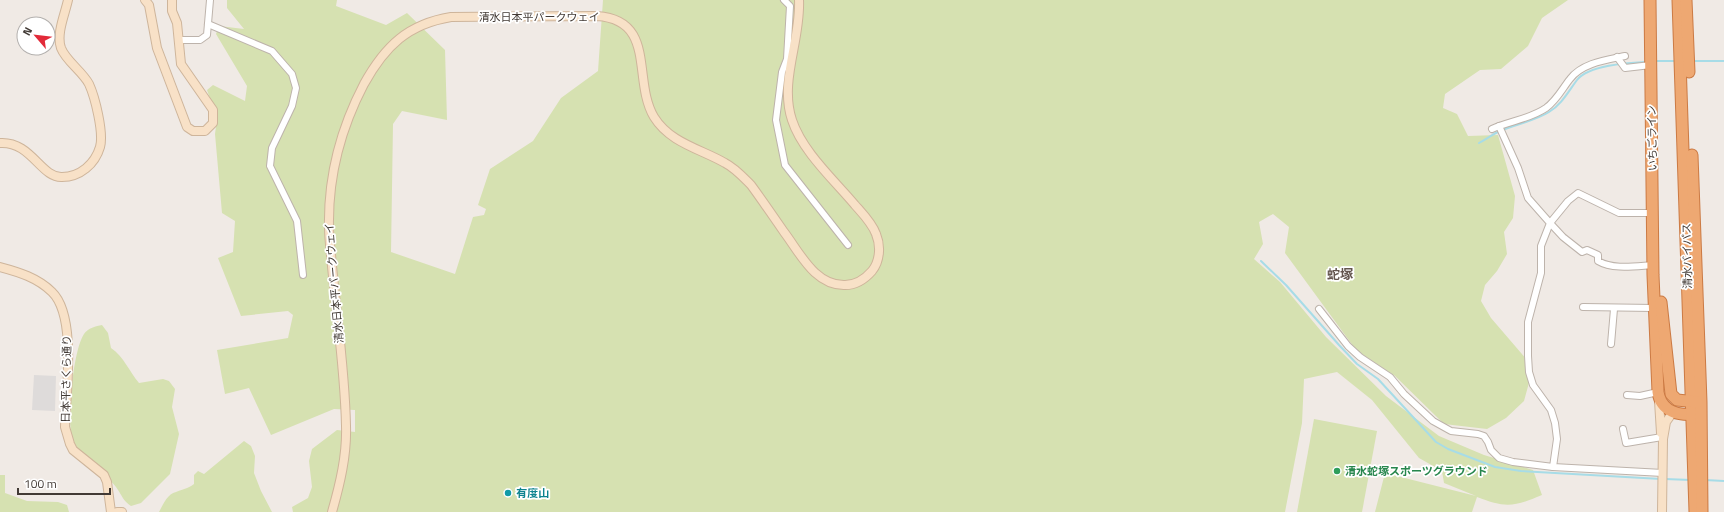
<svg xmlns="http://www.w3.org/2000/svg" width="1724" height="512" font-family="'Titillium Web','Noto Sans JP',sans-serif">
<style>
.green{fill:#d6e1b1}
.parking{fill:#dedbda}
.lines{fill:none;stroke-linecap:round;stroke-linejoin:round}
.stream{stroke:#a7dce7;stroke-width:2}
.street-casing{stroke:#bdb3ab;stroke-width:8}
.secondary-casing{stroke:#ceb59b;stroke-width:10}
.highway-casing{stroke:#cb7a44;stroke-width:13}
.street{stroke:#fff;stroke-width:6}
.secondary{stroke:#f8e1c7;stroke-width:8}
.highway{stroke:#eea872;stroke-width:11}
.leisure-dot{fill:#2e9e5b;stroke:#fff;stroke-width:1.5}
.culture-dot{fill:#0f9aa8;stroke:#fff;stroke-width:1.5}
.labels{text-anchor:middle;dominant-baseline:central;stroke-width:3.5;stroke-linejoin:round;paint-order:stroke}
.street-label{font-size:11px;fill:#423a35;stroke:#fff}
.leisure-label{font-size:11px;font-weight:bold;fill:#27864d;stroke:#fff;text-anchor:start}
.culture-label{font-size:11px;font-weight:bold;fill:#0d838f;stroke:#fff;text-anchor:start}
.quarter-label{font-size:13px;font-weight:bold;fill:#63554e;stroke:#fff}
</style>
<rect width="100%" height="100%" fill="#f0eae5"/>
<!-- green -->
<g class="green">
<path d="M227 0H337L336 6 386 25 407 13 445 50 447 120 402 111 393 124 391 252 455 274 473 217 484 215 486 209 478 205 490 169 533 141 561 98 598 71 603 0H1568L1542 18 1528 46 1501 69 1480 70 1445 94 1443 108 1457 114 1468 136 1498 135 1515 196 1513 218 1504 232 1507 254 1497 271 1485 285 1481 301 1491 318 1527 360 1530 379 1524 401 1506 418 1487 429 1444 424 1395 376 1356 350 1285 253 1289 227 1273 214 1259 222 1263 244 1254 259 1280 282 1326 337 1386 396 1439 436 1484 455 1533 470 1542 495C1514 507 1505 508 1477 497L1472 512H1375L1385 473 1476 496 1444 483 1442 471 1419 458 1372 400 1337 372 1304 379 1302 423 1285 512H293L292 507 308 498 312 487 309 461 312 449 337 430 355 432V410L334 409 271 435 249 388 225 394 217 350 288 338 293 315 288 311 241 316 218 258 233 252 235 221 222 213 215 134 217 119 207 90 213 85 245 101 247 86 216 34 219 26 244 29 227 8Z"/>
<path d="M102 325 108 333 111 348C124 357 129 371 139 383L163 379 169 381 175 389 172 407 179 434 170 474 141 503 131 506C123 501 122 495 116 487 104 471 80 459 73 440 66 423 73 350 84 334 88 328 96 326 102 325Z"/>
<path d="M1314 419 1377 431 1362 512H1297Z"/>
<path d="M244 441 251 446 255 456 254 473 261 491 272 512H159C163 505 167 494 176 492 183 489 187 489 194 484V475L198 471 204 474Z"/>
<path d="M0 475H5V493L27 501 58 502 67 505 69 512H0Z"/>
</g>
<!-- parking -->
<path class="parking" d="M34 375 56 376 55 411 32 410Z"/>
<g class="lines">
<!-- stream -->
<g class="stream">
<path d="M1655 61H1676"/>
<path d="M1693 61H1724"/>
<path d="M1479 143C1486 139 1492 135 1498 132 1515 124 1533 122 1549 112 1562 104 1568 92 1577 80 1589 65 1628 63 1646 62"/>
<path d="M1261 261 1286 285 1339 345 1357 364 1378 379 1436 442 1448 449 1495 467 1521 471 1661 479"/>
<path d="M1665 479 1691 480"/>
<path d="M1705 480 1724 481"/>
</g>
<!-- street casing -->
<g class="street-casing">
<g id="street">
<path d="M784 0 790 6 787 59 782 72 776 120 785 165 848 245"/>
<path d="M208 24 272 51 292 74 296 88 292 106 272 148 270 166 297 221 303 275"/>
<path d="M178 40H200L207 35 210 0"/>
<path d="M1617 57 1625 68 1651 65"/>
<path d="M1499 126 1518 168 1528 198 1550 223 1541 246V273L1528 322V356L1529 372 1533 385 1551 410 1555 423 1557 439 1553 467"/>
<path d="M1492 129C1510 121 1530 119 1546 108 1557 100 1562 89 1570 79 1582 63 1606 60 1625 56"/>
<path d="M1652 213H1619L1578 193 1568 201 1550 223 1563 237 1582 252 1587 250 1598 255V261C1613 270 1636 266 1654 265"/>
<path d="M1583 307 1654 308"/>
<path d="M1319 309 1348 346 1360 357 1390 377 1404 394 1433 421 1451 431 1478 434 1484 436 1488 442 1491 450 1499 458 1513 462 1553 467 1663 473"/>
<path d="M1611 344 1614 309"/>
<path d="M1627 395 1640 396 1658 392"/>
<path d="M1623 429 1626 443 1662 437"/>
</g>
</g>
<!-- secondary casing -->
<g class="secondary-casing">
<g id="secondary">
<path d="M145 0 149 5 157 48 187 127 193 131H205L213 123V110L181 64 177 23 172 11V0"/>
<path d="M0 143C31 141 41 178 62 177 80 177 95 164 100 147 104 133 95 97 89 84 82 71 66 61 61 48 56 34 65 14 68 0"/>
<path d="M0 267C19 272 38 278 52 292 77 316 66 393 65 427L70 444 73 450 104 475 107 482 111 512"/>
<path d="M1659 401 1661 433"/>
<path d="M117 512H122"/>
<path d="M332 512C340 484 347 455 346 426 345 372 337 319 332 266 331 253 329 239 329 227 328 177 341 128 364 84 385 46 408 24 451 17L597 16C657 20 632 80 654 117 670 143 701 149 725 163 735 168 743 177 751 185 762 200 773 216 784 232 800 253 815 286 845 285 856 285 865 279 872 271 880 261 881 246 876 234 872 223 863 214 855 205 834 180 802 151 792 120 779 81 801 40 799 0"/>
<path d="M1662 512 1663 439 1666 422 1673 412"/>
</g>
</g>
<!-- highway casing -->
<g class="highway-casing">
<g id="highway">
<path d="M1650 0 1653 275 1658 392C1661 412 1679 416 1697 414"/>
<path d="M1678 0 1695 512"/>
<path d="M1686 0 1689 72"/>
<path d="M1692 155 1701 402 1702 512"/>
<path d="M1661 302 1671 394 1677 400 1697 402"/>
</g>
</g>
<!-- street -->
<use href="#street" class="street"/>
<!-- secondary -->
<use href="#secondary" class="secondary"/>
<!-- highway -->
<use href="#highway" class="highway"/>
</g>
<!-- markers -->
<circle class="leisure-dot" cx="1337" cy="471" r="4"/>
<circle class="culture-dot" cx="508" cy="493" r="4"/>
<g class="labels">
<!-- street labels -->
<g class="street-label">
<text x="539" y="17">清水日本平パークウェイ</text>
<text transform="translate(1652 138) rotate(-91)">いちごライン</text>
<text transform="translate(1687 256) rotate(-91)">清水バイパス</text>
<text transform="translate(334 283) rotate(-95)">清水日本平パークウェイ</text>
<text transform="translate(66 379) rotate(-89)">日本平さくら通り</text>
</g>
<!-- leisure labels -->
<g class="leisure-label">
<text x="1345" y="471">清水蛇塚スポーツグラウンド</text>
</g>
<!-- culture labels -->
<g class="culture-label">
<text x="516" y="493">有度山</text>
</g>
<!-- quarter labels -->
<g class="quarter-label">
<text x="1340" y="274">蛇塚</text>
</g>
</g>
<!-- north arrow -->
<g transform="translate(36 36) rotate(298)"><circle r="19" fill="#ffffff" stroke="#b3b0ae"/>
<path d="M0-3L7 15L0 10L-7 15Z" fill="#e22a39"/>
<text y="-6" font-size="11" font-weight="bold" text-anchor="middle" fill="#423a35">N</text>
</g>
<!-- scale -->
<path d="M18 488v6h92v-6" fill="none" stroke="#423a35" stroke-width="2"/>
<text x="24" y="488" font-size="12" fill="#423a35" stroke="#ffffff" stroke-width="3" paint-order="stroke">100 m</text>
</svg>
